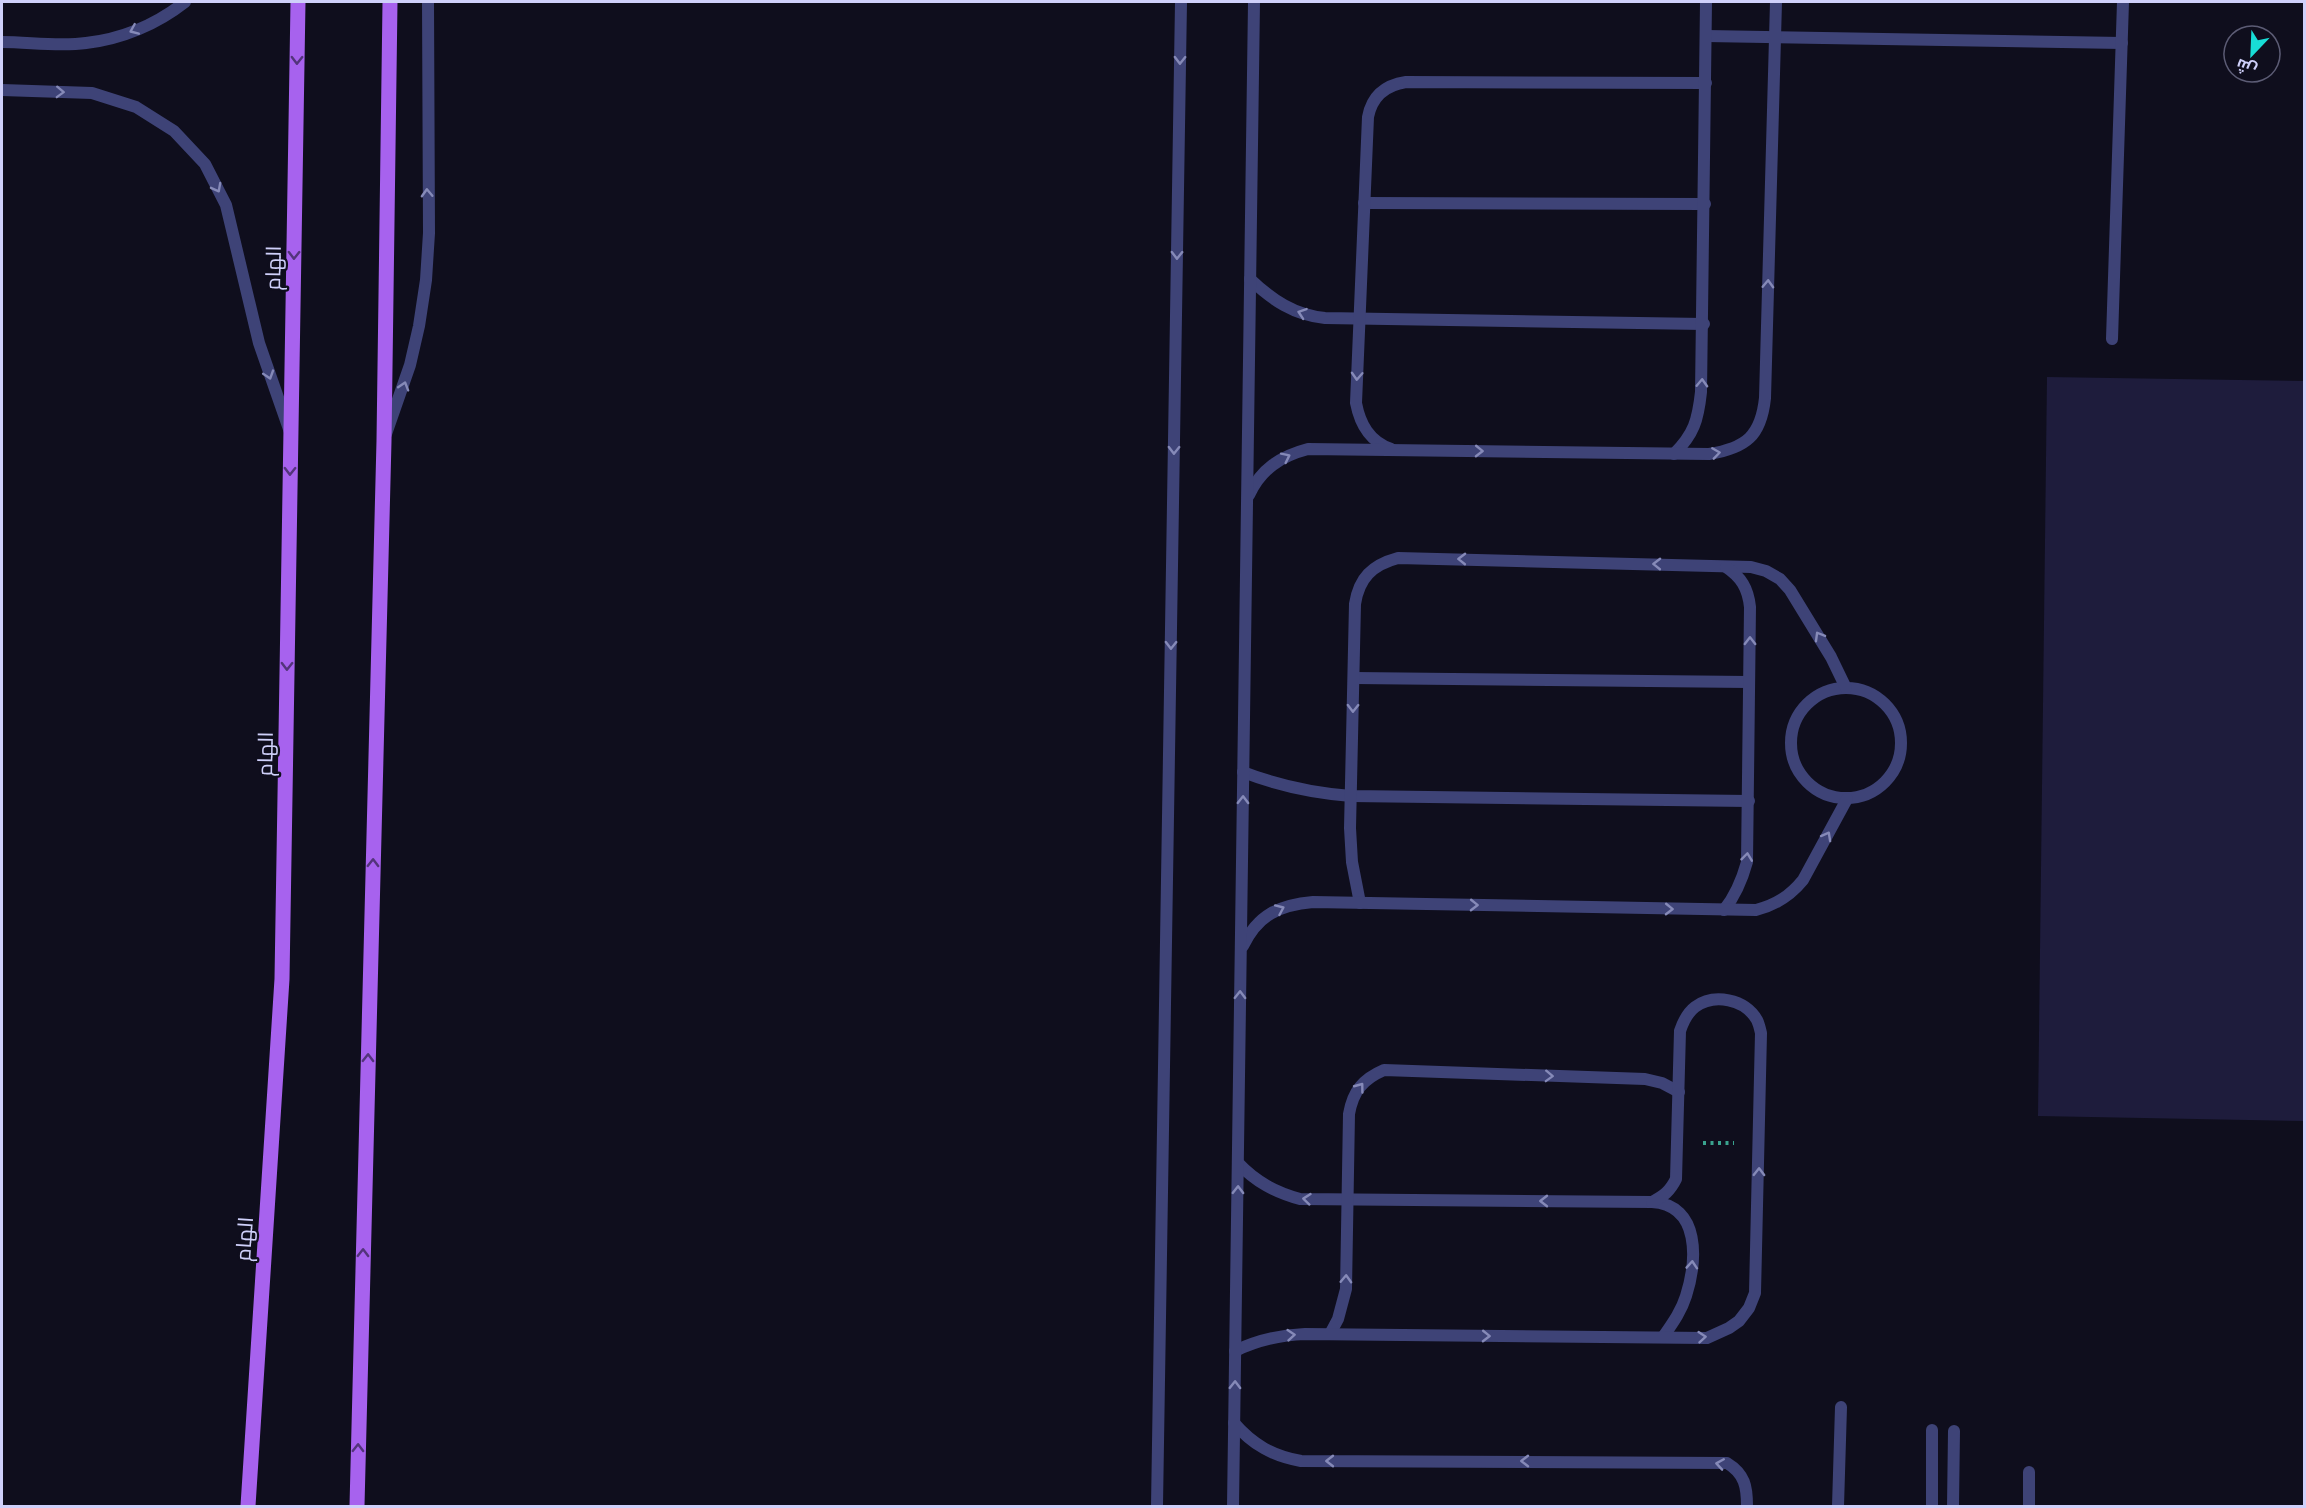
<svg xmlns="http://www.w3.org/2000/svg" width="2306" height="1508" font-family="Arial,Cairo,sans-serif">
<style>
.building{fill:#1e1c3c}
.lines{fill:none;stroke-linecap:round;stroke-linejoin:round}
.path{stroke:#3aa38f;stroke-width:4;stroke-dasharray:3 4.5;stroke-linecap:butt}
.service{stroke:#3e4377;stroke-width:12}
.minor{stroke:#3e4377;stroke-width:12}
.primary{stroke:#a762ee;stroke-width:15}
.oneway{stroke:#868ab8}
.oneway2{stroke:#53347b}
.labels{text-anchor:middle;dominant-baseline:central;stroke-width:4.5;stroke-linejoin:round;paint-order:stroke}
.street-label{font-size:21px;fill:#cfd0fa;stroke:#0f0e1d}
</style>
<rect width="100%" height="100%" fill="#0f0e1d"/>
<!-- building -->
<path class="building" d="M2047 377 2304 381V1121L2038 1116Z"/>
<g class="lines">
<!-- path -->
<path class="path" d="M1703 1143H1734"/>
<!-- service -->
<g class="service">
<path d="M1706 36 2122 43"/>
<path d="M1364 203 1705 204"/>
<path d="M1250 279C1272 300 1294 315 1325 318L1704 324"/>
<path d="M2112 339 2123 2"/>
<path d="M386 434 410 365 419 326 426 280 429 233 428 2"/>
<path d="M1391 449C1369 441 1360 424 1356 403L1368 117C1372 96 1386 85 1406 82L1706 83"/>
<path d="M1674 454C1694 434 1698 420 1701 392L1706 2"/>
<path d="M1249 495C1261 469 1281 456 1308 449L1709 454C1746 448 1761 436 1765 398L1776 2"/>
<path d="M1354 678 1749 682"/>
<circle cx="1846" cy="743" r="55"/>
<path d="M1243 772C1279 786 1313 793 1351 796L1749 801"/>
<path d="M1360 903 1352 862 1350 828 1355 604C1359 578 1372 565 1398 558L1751 567 1766 571 1780 579 1790 590 1831 657 1846 688"/>
<path d="M1724 910C1736 895 1742 880 1747 862L1750 607C1748 588 1741 577 1726 567"/>
<path d="M1243 946C1258 915 1279 905 1313 902L1756 910C1776 905 1790 896 1803 880L1847 799"/>
<path d="M1238 1163C1256 1182 1275 1192 1300 1199L1652 1202C1701 1205 1697 1261 1686 1296 1681 1312 1672 1324 1663 1337"/>
<path d="M1330 1334 1338 1319 1346 1289 1349 1114C1353 1091 1363 1079 1384 1070L1645 1079 1662 1083 1679 1092"/>
<path d="M1235 1351C1258 1340 1279 1335 1305 1334L1707 1338 1729 1328 1739 1321 1749 1308 1755 1293 1761 1033C1760 1029 1759 1024 1757 1020 1745 999 1714 993 1695 1007 1687 1013 1683 1022 1680 1031L1676 1179C1670 1191 1664 1196 1652 1202"/>
<path d="M1234 1423C1253 1445 1273 1456 1301 1461L1727 1463C1745 1474 1747 1487 1747 1506"/>
<path d="M1157 1506 1181 2"/>
<path d="M1233 1506 1254 2"/>
<path d="M1838 1506 1841 1407"/>
<path d="M1932 1506V1430"/>
<path d="M1953 1506 1954 1431"/>
<path d="M2029 1506V1472"/>
</g>
<!-- minor -->
<g class="minor">
<path d="M2 42C29 42 59 47 86 43 122 39 157 24 185 2"/>
<path d="M2 90 92 93 136 107 174 131 205 164 226 205 259 343 290 432"/>
</g>
<!-- primary -->
<g class="primary">
<path d="M248 1506 282 979 298 2"/>
<path d="M357 1506 384 441 390 2"/>
</g>
</g>
<!-- one-way arrows -->
<defs><path id="oneway-chevron" d="M-2-3.5L2.5 0L-2 3.5" fill="none" stroke-width="1.6" stroke-linecap="round" stroke-linejoin="round" transform="scale(1.5)"/></defs>
<g class="oneway">
<use href="#oneway-chevron" transform="translate(134 30) rotate(157)"/>
<use href="#oneway-chevron" transform="translate(1180 60) rotate(91)"/>
<use href="#oneway-chevron" transform="translate(60 92) rotate(2)"/>
<use href="#oneway-chevron" transform="translate(217 188) rotate(62)"/>
<use href="#oneway-chevron" transform="translate(427 193) rotate(-92)"/>
<use href="#oneway-chevron" transform="translate(1177 255) rotate(91)"/>
<use href="#oneway-chevron" transform="translate(1768 284) rotate(-88)"/>
<use href="#oneway-chevron" transform="translate(1302 313) rotate(-161)"/>
<use href="#oneway-chevron" transform="translate(269 375) rotate(72)"/>
<use href="#oneway-chevron" transform="translate(1357 376) rotate(93)"/>
<use href="#oneway-chevron" transform="translate(1702 383) rotate(-88)"/>
<use href="#oneway-chevron" transform="translate(404 386) rotate(-73)"/>
<use href="#oneway-chevron" transform="translate(1174 450) rotate(91)"/>
<use href="#oneway-chevron" transform="translate(1479 451) rotate(1)"/>
<use href="#oneway-chevron" transform="translate(1716 453) rotate(-8)"/>
<use href="#oneway-chevron" transform="translate(1286 457) rotate(-26)"/>
<use href="#oneway-chevron" transform="translate(1462 559) rotate(-179)"/>
<use href="#oneway-chevron" transform="translate(1657 564) rotate(-179)"/>
<use href="#oneway-chevron" transform="translate(1819 636) rotate(-120)"/>
<use href="#oneway-chevron" transform="translate(1750 641) rotate(-90)"/>
<use href="#oneway-chevron" transform="translate(1171 645) rotate(91)"/>
<use href="#oneway-chevron" transform="translate(1353 708) rotate(91)"/>
<use href="#oneway-chevron" transform="translate(1243 800) rotate(-89)"/>
<use href="#oneway-chevron" transform="translate(1827 836) rotate(-61)"/>
<use href="#oneway-chevron" transform="translate(1747 857) rotate(-83)"/>
<use href="#oneway-chevron" transform="translate(1474 905) rotate(1)"/>
<use href="#oneway-chevron" transform="translate(1280 909) rotate(-24)"/>
<use href="#oneway-chevron" transform="translate(1669 909) rotate(1)"/>
<use href="#oneway-chevron" transform="translate(1240 995) rotate(-89)"/>
<use href="#oneway-chevron" transform="translate(1549 1076) rotate(2)"/>
<use href="#oneway-chevron" transform="translate(1360 1087) rotate(-53)"/>
<use href="#oneway-chevron" transform="translate(1759 1172) rotate(-89)"/>
<use href="#oneway-chevron" transform="translate(1238 1190) rotate(-89)"/>
<use href="#oneway-chevron" transform="translate(1307 1199) rotate(-174)"/>
<use href="#oneway-chevron" transform="translate(1544 1201) rotate(-180)"/>
<use href="#oneway-chevron" transform="translate(1692 1265) rotate(-86)"/>
<use href="#oneway-chevron" transform="translate(1346 1279) rotate(-88)"/>
<use href="#oneway-chevron" transform="translate(1291 1335) rotate(-5)"/>
<use href="#oneway-chevron" transform="translate(1486 1336) rotate(1)"/>
<use href="#oneway-chevron" transform="translate(1702 1337) rotate(-5)"/>
<use href="#oneway-chevron" transform="translate(1235 1385) rotate(-89)"/>
<use href="#oneway-chevron" transform="translate(1330 1461) rotate(-180)"/>
<use href="#oneway-chevron" transform="translate(1525 1461) rotate(-180)"/>
<use href="#oneway-chevron" transform="translate(1720 1464) rotate(-171)"/>
</g>
<g class="oneway2">
<use href="#oneway-chevron" transform="translate(297 60) rotate(91)"/>
<use href="#oneway-chevron" transform="translate(294 255) rotate(91)"/>
<use href="#oneway-chevron" transform="translate(290 471) rotate(91)"/>
<use href="#oneway-chevron" transform="translate(287 666) rotate(91)"/>
<use href="#oneway-chevron" transform="translate(373 863) rotate(-89)"/>
<use href="#oneway-chevron" transform="translate(368 1058) rotate(-89)"/>
<use href="#oneway-chevron" transform="translate(363 1253) rotate(-89)"/>
<use href="#oneway-chevron" transform="translate(358 1448) rotate(-89)"/>
</g>
<g class="labels">
<!-- street labels -->
<g class="street-label">
<text transform="translate(273 268) rotate(-89)">الهام</text>
<text transform="translate(265 754) rotate(-89)">الهام</text>
<text transform="translate(244 1239) rotate(-86)">الهام</text>
</g>
</g>
<!-- border -->
<rect width="2306" height="1508" fill="none" stroke="#cfd0fa" stroke-width="6"/>
<!-- north arrow -->
<g transform="translate(2252 54) rotate(203)"><circle r="28" fill="#0f0e1d" stroke="#5c5c75" stroke-width="1.5"/>
<path d="M0-4.5L10 22L0 15L-10 22Z" fill="#18ddd6"/>
<text y="-9" font-size="16" font-weight="bold" text-anchor="middle" fill="#cfd0fa">ش</text>
</g>
</svg>
